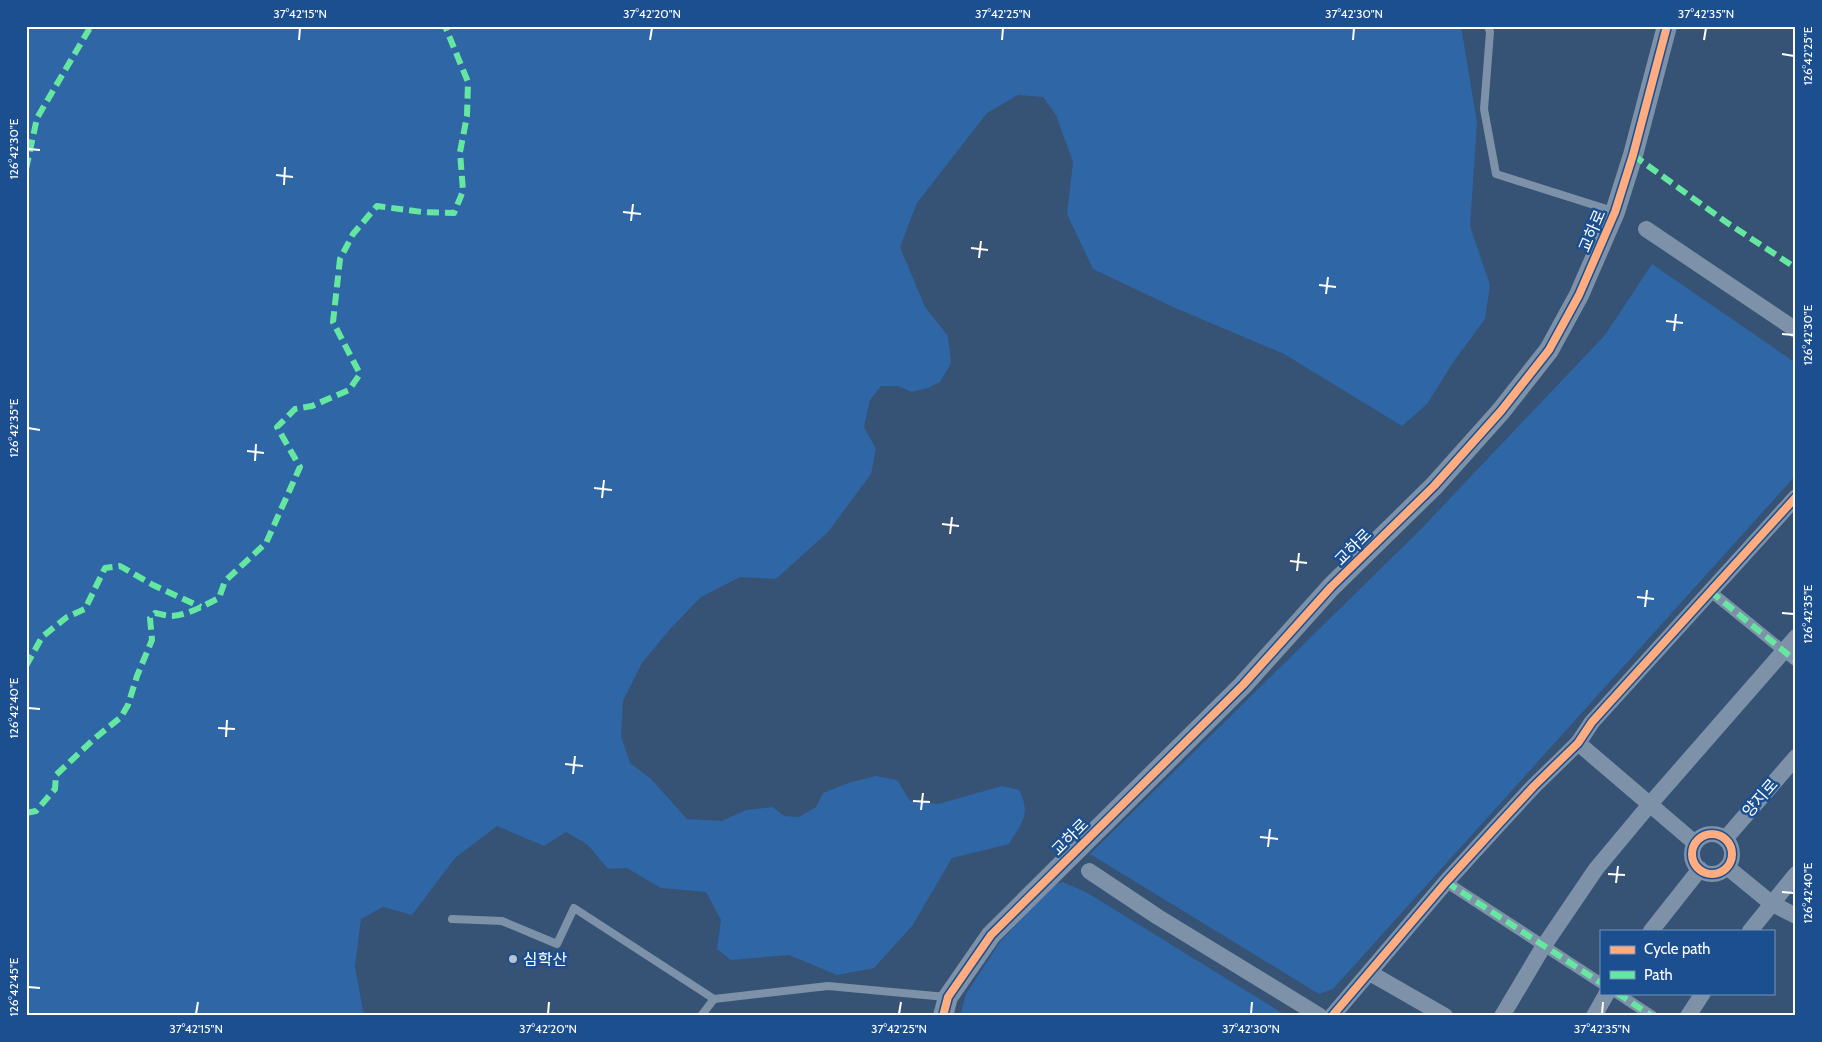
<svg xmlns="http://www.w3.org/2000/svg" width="1822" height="1042" font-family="Cabin,'Noto Sans KR',sans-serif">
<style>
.green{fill:#2f66a5}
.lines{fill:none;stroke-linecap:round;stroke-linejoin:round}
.service{stroke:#7d92a8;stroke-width:8}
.pedestrian{stroke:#7d92a8;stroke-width:11}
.minor{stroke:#7d92a8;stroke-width:16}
.tertiary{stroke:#7d92a8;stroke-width:20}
.quiet{stroke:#66e7a1;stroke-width:6;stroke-dasharray:12 6;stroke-linecap:butt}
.cycleway-casing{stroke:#1b4f8f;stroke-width:11}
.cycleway{stroke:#ffac80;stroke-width:8}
.ticks{fill:none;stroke:#fff;stroke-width:2}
.poi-dot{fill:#b9c2ce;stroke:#1b4f8f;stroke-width:2}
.labels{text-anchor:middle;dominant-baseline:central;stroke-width:5;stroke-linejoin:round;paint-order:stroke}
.street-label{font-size:16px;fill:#fff;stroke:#1b4f8f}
.poi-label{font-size:16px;fill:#fff;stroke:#1b4f8f;text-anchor:start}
.neatline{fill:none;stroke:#fff;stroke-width:2}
.ticks-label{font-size:12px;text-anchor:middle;fill:#fff}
</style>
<rect width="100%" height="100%" fill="#365274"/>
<!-- green -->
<g class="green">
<path d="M26 26H1461L1477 123 1470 226 1490 285 1485 319 1454 361 1427 404 1402 426 1284 354 1173 307 1093 269 1067 214 1073 162 1056 115 1043 97 1018 95 987 113 917 203 900 247 925 307 948 336 951 363 940 382 928 388 912 392 898 386H881L870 400 864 427 876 449 871 474 828 532 776 579 740 577 701 597 671 628 642 663 623 701 621 736 630 763 651 779 687 819 722 821 746 810 773 807 784 816 799 817 816 807 823 793 851 782 876 776 897 780 910 801 938 804 1002 786 1019 790C1032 815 1021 823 1009 844L952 858 912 926 874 968 837 975 789 955 731 960 717 949 721 920 706 892 661 888 627 868 608 869 588 845 566 832 544 846 497 826 455 858 412 915 383 907 361 919 355 967 363 1011 366 1016H26Z"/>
<path d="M1652 264 1796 363V475L1333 989 1319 994 1090 854 1421 529 1605 335Z"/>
<path d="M1062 882 1086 892 1287 1016H960L966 994 1000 942 1051 887Z"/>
</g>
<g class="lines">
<!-- service -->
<g class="service">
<path d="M1488 26 1490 32 1484 109 1496 174 1613 211"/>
<path d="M452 919 502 921 557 944 574 908 714 999 828 986 946 997"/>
<path d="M701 1016 714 999"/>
</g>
<!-- pedestrian -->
<g class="pedestrian">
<path d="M1710 591 1796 661"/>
<path d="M1446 882 1601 983"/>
<path d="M1617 993 1652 1016"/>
</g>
<!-- minor -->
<g class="minor">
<path d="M1646 229 1796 330"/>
<path d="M1578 743 1695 843"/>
<circle cx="1712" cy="854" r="20"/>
<path d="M1725 839 1796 757"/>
<path d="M1727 867 1771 903 1796 916"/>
<path d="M1089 871 1158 917 1320 1016"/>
<path d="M1651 931 1700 869"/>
<path d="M1750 931 1796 874"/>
<path d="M1370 973 1445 1016"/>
<path d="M1332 1016 1446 882 1497 826 1534 786 1578 743 1592 722 1796 497"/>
<path d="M1502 1016 1543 947 1596 869 1651 803 1796 637"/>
<path d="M1594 1016 1607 993"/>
<path d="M1688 1016 1703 993"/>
</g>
<!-- tertiary -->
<path class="tertiary" d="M943 1016 948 997 991 935 1243 685 1331 587 1434 486 1501 411 1549 350 1579 295 1615 212 1633 155 1667 26"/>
<!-- quiet -->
<g class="quiet">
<path d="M1633 155 1726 222 1796 268"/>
<path d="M26 169 37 118 91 26"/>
<path d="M1710 591 1796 661"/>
<path d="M26 666 42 637 67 617 85 609 105 568 120 566 153 585 201 607"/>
<path d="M26 813 36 811 55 789 56 775 94 739 121 717 128 705 137 676 152 640 150 618 155 613C160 614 167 616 172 616 188 615 205 605 219 598L225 581 266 543 300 467 277 427 295 409 312 406 349 390 360 374 333 322 340 259 353 234 377 206 422 212 454 213 463 191 460 152 467 116 468 82 445 26"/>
<path d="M1446 882 1601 983"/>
<path d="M1617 993 1652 1016"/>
</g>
<!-- cycleway casing -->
<g class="cycleway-casing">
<g id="cycleway">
<circle cx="1712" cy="854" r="20"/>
<path d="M943 1016 948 997 991 935 1243 685 1331 587 1434 486 1501 411 1549 350 1579 295 1615 212 1633 155 1667 26"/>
<path d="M1332 1016 1446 882 1497 826 1534 786 1578 743 1592 722 1796 497"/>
</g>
</g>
<!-- cycleway -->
<use href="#cycleway" class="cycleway"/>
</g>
<!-- ticks -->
<path class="ticks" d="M299 40 300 28M650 40 652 28M1002 40 1003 28M1353 40 1354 28M1704 40 1706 28M1782 54 1794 56M28 149 40 150M276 175 293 177M284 185 285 167M623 212 641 214M631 221 633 204M971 248 988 250M979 258 981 241M1319 285 1336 287M1326 294 1328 277M1666 321 1683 323M1674 331 1676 314M1782 334 1794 335M28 428 40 430M247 451 264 453M255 461 256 444M594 488 612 490M602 498 604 480M942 524 959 526M950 534 952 517M1290 561 1307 563M1297 571 1299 553M1637 597 1654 599M1645 607 1647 590M1782 613 1794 614M28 708 40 709M218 728 235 729M226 737 227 720M565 764 583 766M573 774 575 756M913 801 930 802M921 810 923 793M1260 837 1278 839M1268 847 1270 829M1608 874 1625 875M1616 883 1618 866M1782 892 1794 893M28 987 40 988M196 1014 198 1002M548 1014 549 1002M899 1014 901 1002M1251 1014 1252 1002M1602 1014 1603 1002"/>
<!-- markers -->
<circle class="poi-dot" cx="513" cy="959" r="5"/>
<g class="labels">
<!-- street labels -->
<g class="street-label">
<text transform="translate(1592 231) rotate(-67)">교하로</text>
<text transform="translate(1353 547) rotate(-45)">교하로</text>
<text transform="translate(1760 798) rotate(-49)">양지로</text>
<text transform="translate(1070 837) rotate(-45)">교하로</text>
</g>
<!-- poi labels -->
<g class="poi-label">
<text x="523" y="959">심학산</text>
</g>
</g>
<!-- border -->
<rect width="1822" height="1042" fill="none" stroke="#1b4f8f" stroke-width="55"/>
<!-- legend -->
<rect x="1600" y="930" width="175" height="65" fill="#1b4f8f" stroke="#7695bc"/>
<rect x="1610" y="946" width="25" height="8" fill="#ffac80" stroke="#7695bc"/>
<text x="1644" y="954" font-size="15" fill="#ffffff">Cycle path</text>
<rect x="1610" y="971" width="25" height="8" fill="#66e7a1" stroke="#7695bc"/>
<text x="1644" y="980" font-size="15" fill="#ffffff">Path</text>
<rect x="28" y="28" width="1766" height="986" class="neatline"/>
<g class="ticks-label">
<text x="300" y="18">37°42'15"N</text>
<text x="652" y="18">37°42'20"N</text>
<text x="1003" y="18">37°42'25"N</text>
<text x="1354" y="18">37°42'30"N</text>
<text x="1706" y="18">37°42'35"N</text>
<text transform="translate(1808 56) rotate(-90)" y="4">126°42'25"E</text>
<text transform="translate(14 149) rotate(-90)" y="4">126°42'30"E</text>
<text transform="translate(1808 335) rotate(-90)" y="4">126°42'30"E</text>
<text transform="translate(14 428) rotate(-90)" y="4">126°42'35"E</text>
<text transform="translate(1808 614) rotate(-90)" y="4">126°42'35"E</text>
<text transform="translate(14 708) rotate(-90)" y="4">126°42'40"E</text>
<text transform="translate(1808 893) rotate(-90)" y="4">126°42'40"E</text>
<text transform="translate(14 987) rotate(-90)" y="4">126°42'45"E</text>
<text x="196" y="1033">37°42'15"N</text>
<text x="548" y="1033">37°42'20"N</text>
<text x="899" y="1033">37°42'25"N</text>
<text x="1251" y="1033">37°42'30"N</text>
<text x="1602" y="1033">37°42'35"N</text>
</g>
</svg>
